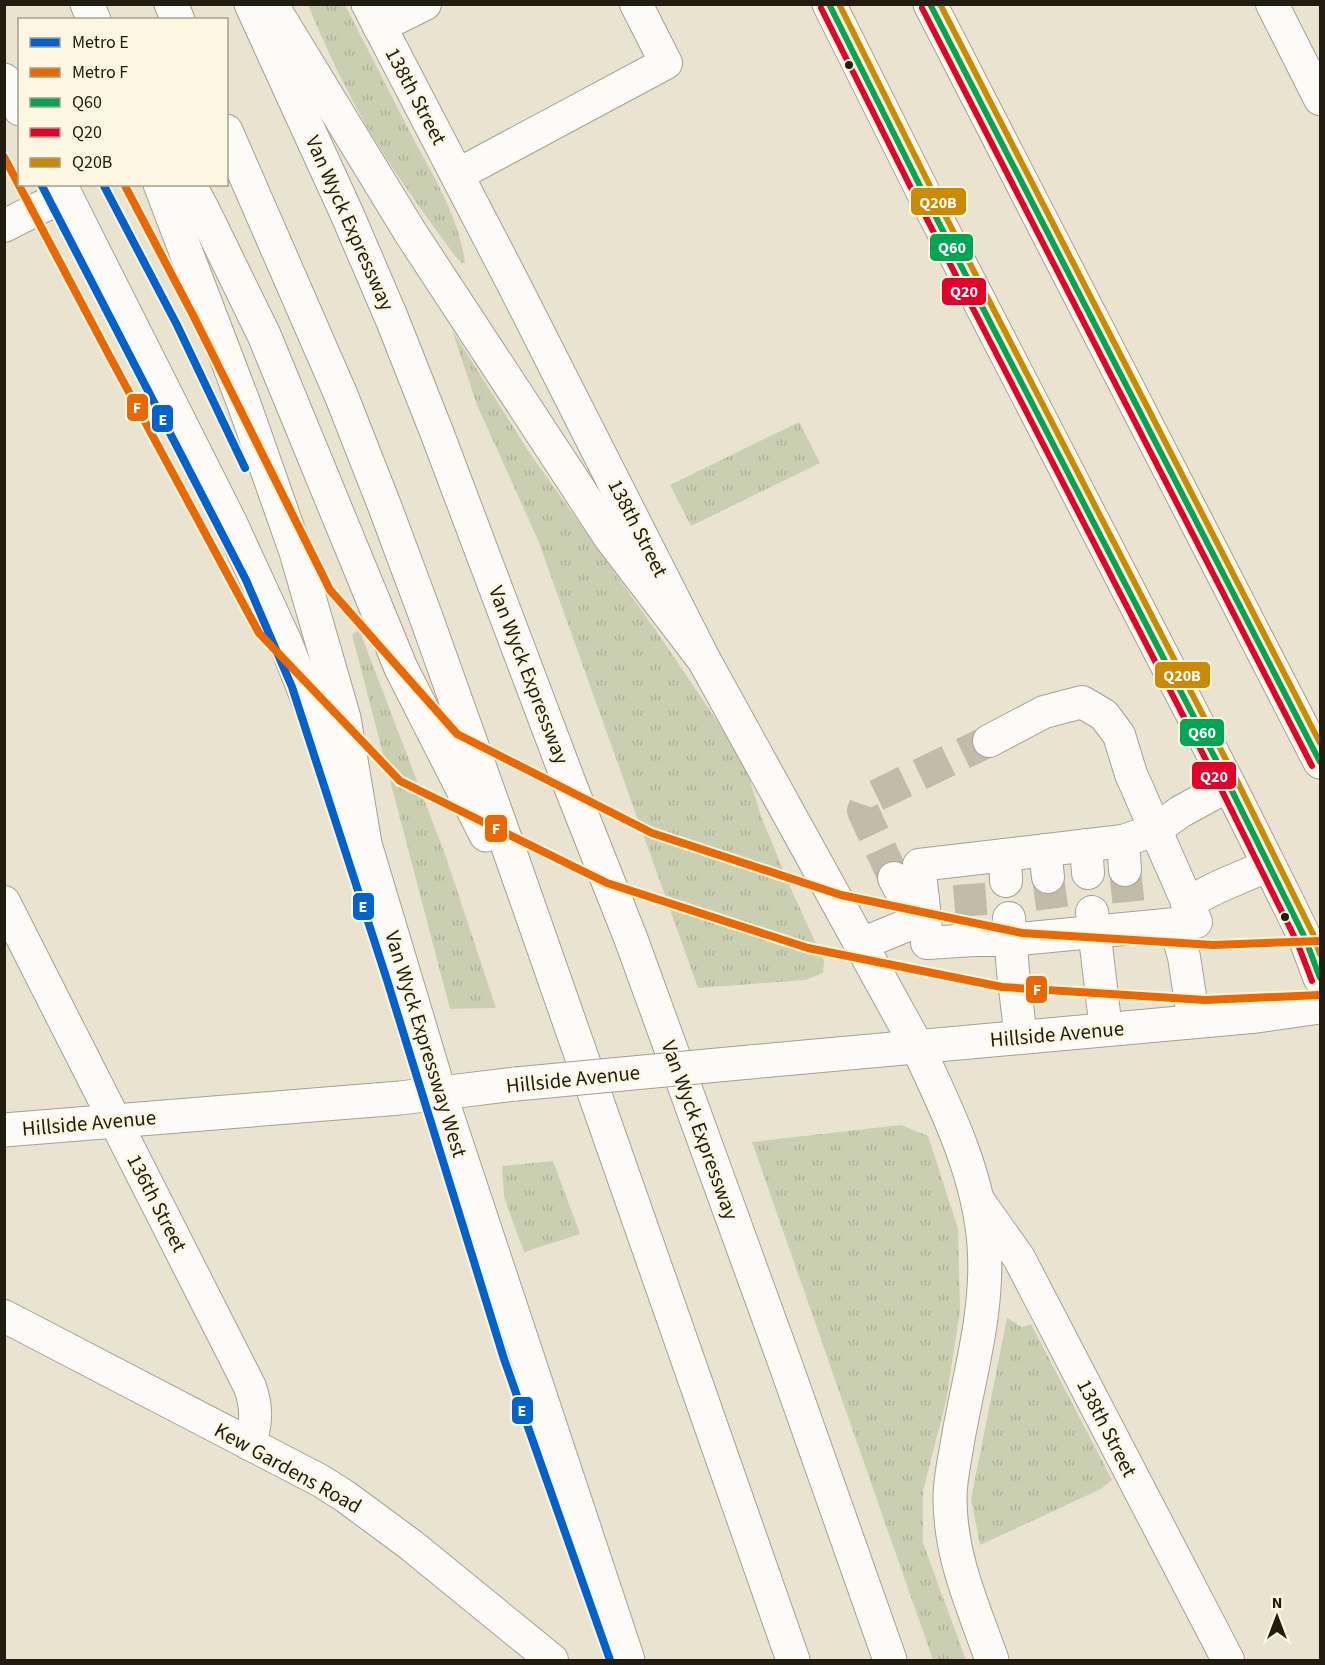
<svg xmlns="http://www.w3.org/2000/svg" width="1325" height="1665" font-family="'Source Sans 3',sans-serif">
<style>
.grass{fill:url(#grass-tufts)}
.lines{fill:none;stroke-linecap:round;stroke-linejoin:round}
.minor-tunnel{stroke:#c2bba9;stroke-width:32;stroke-dasharray:32 16;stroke-linecap:butt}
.minor-casing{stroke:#a6a092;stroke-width:34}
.major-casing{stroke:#a6a092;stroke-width:35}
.highway-casing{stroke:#a6a092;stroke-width:35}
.minor{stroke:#fcfbf8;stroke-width:32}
.major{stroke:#fcfbf8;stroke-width:33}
.highway{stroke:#fcfbf8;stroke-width:33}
.major-bridge-casing{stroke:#a6a092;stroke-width:35;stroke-linecap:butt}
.major-bridge{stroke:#fcfbf8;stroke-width:33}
.bus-1-casing{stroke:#fdf6e1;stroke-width:10}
.bus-2-casing{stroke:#fdf6e1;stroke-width:10}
.bus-3-casing{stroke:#fdf6e1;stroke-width:10}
.bus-1{stroke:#00a651;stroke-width:6}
.bus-2{stroke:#e4002b;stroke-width:6}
.bus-3{stroke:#cc8a03;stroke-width:6}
.metro-1-casing{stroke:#fdf6e1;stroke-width:12}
.metro-2-casing{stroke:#fdf6e1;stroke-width:12}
.metro-1{stroke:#0062cf;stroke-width:8}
.metro-2{stroke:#eb6800;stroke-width:8}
.bus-dot{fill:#211c0f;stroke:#fdf6e1;stroke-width:2}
.labels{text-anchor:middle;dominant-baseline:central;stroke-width:4.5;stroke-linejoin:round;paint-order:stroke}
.street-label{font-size:21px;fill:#211c0f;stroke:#fdf6e1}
.line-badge{stroke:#fdf6e1;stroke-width:2}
.badge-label{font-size:16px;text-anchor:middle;font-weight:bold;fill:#fff}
</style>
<defs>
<pattern id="grass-tufts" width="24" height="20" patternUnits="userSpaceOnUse" patternTransform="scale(1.5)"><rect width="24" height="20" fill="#cbcfb2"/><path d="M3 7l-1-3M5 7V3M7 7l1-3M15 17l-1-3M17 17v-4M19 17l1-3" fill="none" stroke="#aeb198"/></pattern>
</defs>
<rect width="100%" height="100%" fill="#eae3d0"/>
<!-- grass -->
<g class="grass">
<path d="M308 5H345C367 47 388 90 410 132 431 172 460 218 465 263H462L455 256C428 219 400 181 376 142 350 99 327 51 308 5Z"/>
<path d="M452 330 529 452 659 635 744 761 761 816 791 889 824 961 823 973 805 980 698 988 538 540 477 405Z"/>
<path d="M799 422 820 463 691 526 670 485Z"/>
<path d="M359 629 446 857 496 1008 450 1009 352 635Z"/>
<path d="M901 1125 928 1136 958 1228 960 1311 946 1401 923 1491V1543L966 1660H933L752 1142Z"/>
<path d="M553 1161 580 1234 524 1252 504 1197 502 1166Z"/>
<path d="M1007 1318 1022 1327 1031 1324 1112 1480 1101 1489 980 1545 971 1499Z"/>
</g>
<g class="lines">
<!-- minor-tunnel -->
<g class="minor-tunnel">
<path d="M1125 870 1129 908"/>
<path d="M1048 877 1053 914"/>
<path d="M894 878 863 811 867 800 989 741"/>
<path d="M969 884 972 923"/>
</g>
<!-- minor casing -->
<g class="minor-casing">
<g id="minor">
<path d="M1272 4 1320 99"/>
<path d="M379 27 425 4"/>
<path d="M457 175 666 63 636 4"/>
<path d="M4 226 65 195"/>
<path d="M1123 841 1125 870"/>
<path d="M1086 845 1088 873"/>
<path d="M1045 850 1048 877"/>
<path d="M894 878 904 897 923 899"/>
<path d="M1006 881 1005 855 1123 841 1155 830 1180 812 1229 785"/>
<path d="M4 902 250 1387C257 1407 257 1424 249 1444"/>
<path d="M1187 903 1218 887 1269 865"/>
<path d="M1092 912 1106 1030"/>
<path d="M925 918 927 943 974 940H1010L1196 922 1131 774 1119 735 1104 715 1082 702 1044 712 989 741"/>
<path d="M1009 918 1013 972 1021 1038"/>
<path d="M1175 924 1184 957 1194 1022"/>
<path d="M861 944 925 918 919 865 1005 855"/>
<path d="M978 1200 1019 1258 1228 1660"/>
<path d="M4 1316 321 1481 346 1497 411 1545 552 1660"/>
</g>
</g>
<!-- major casing -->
<g class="major-casing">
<g id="major">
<path d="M368 4 512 281 704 660 918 1048C947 1110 979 1175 984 1245 989 1311 969 1376 958 1439 955 1459 950 1478 950 1498 950 1557 973 1606 992 1660"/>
<path d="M829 4 925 196 1229 785 1290 907 1305 938 1320 978"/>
<path d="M930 4 1320 762"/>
<path d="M4 80 20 109"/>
<path d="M60 184 230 522 286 644 365 844 440 1094 628 1660"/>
<path d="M750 1062 1257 1016 1320 1007"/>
<path d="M4 1130 400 1098 516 1084"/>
</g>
</g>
<!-- highway casing -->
<g class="highway-casing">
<g id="highway">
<path d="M87 4 94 20"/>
<path d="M171 4 178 20"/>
<path d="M251 4 347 214 392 319 437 433 570 785 631 939 785 1363 890 1660"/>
<path d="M271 4 410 232 610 537 704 660"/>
<path d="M226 131 341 395 385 507 426 617 506 841 793 1660"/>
<path d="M160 184 244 404 296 552 344 718 365 844"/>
<path d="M189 184 202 208 264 335 401 668 486 835"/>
</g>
</g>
<!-- minor -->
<use href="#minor" class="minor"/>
<!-- major -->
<use href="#major" class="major"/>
<!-- highway -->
<use href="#highway" class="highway"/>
<!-- major-bridge casing -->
<g class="major-bridge-casing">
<path id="major-bridge" d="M516 1084 750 1062"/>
</g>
<!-- major-bridge -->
<use href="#major-bridge" class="major-bridge"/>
<!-- bus-1 casing -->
<g class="bus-1-casing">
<g id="bus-1">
<path d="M829 4 925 196 1229 785 1305 938 1320 978"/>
<path d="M930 4 1320 762"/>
</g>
</g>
<!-- bus-2 casing -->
<g class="bus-2-casing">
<g id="bus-2">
<path d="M821 8 917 200 1221 789 1297 942 1312 981"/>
<path d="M922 8 1312 766"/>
</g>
</g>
<!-- bus-3 casing -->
<g class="bus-3-casing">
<g id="bus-3">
<path d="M839 4 933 192 1237 781 1313 934 1320 954"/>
<path d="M940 4 1320 743"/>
</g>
</g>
<!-- bus-1 -->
<use href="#bus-1" class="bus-1"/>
<!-- bus-2 -->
<use href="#bus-2" class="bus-2"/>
<!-- bus-3 -->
<use href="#bus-3" class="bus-3"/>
<!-- metro-1 casing -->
<g class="metro-1-casing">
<g id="metro-1">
<path d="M41 184 246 580 292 687 387 980 504 1359 610 1660"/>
<path d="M103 184 177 325 245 468"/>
</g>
</g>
<!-- metro-2 casing -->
<g class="metro-2-casing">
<g id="metro-2">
<path d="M4 157 110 357 259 633 400 781 607 883 808 948 1002 987 1205 1000 1320 995"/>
<path d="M124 184 194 317 330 590 457 734 652 833 841 895 1022 933 1213 945 1320 941"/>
</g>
</g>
<!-- metro-1 -->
<use href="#metro-1" class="metro-1"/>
<!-- metro-2 -->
<use href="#metro-2" class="metro-2"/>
</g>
<!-- markers -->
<g class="bus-dot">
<circle cx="849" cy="65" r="5"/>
<circle cx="1285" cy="917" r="5"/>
</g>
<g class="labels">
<!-- street labels -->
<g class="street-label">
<text transform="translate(416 96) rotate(62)">138th Street</text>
<text transform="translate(350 223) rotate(66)">Van Wyck Expressway</text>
<text transform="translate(638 528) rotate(63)">138th Street</text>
<text transform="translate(529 675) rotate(69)">Van Wyck Expressway</text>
<text transform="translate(1057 1034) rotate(-5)">Hillside Avenue</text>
<text transform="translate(426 1044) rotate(73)">Van Wyck Expressway West</text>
<text transform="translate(573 1079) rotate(-6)">Hillside Avenue</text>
<text transform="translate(89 1123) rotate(-5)">Hillside Avenue</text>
<text transform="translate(700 1130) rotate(70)">Van Wyck Expressway</text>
<text transform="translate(157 1203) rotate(63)">136th Street</text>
<text transform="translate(1107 1428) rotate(63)">138th Street</text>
<text transform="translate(288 1468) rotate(29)">Kew Gardens Road</text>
</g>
</g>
<g class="line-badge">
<rect x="910" y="187" width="57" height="29" rx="6" fill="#cc8a03"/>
<rect x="929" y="233" width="45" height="29" rx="6" fill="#00a651"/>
<rect x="941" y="277" width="46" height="29" rx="6" fill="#e4002b"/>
<rect x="126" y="393" width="23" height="29" rx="6" fill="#eb6800"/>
<rect x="151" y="404" width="23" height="29" rx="6" fill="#0062cf"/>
<rect x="1154" y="661" width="57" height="28" rx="6" fill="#cc8a03"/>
<rect x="1179" y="718" width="46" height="29" rx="6" fill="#00a651"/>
<rect x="1191" y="761" width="46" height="29" rx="6" fill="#e4002b"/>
<rect x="484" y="814" width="24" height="29" rx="6" fill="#eb6800"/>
<rect x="352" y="892" width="23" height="29" rx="6" fill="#0062cf"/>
<rect x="1025" y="975" width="23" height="29" rx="6" fill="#eb6800"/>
<rect x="511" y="1396" width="23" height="29" rx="6" fill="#0062cf"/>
</g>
<g class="badge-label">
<text x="938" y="208">Q20B</text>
<text x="952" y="253">Q60</text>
<text x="964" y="297">Q20</text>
<text x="137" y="413">F</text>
<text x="163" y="425">E</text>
<text x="1182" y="681">Q20B</text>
<text x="1202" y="738">Q60</text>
<text x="1214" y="782">Q20</text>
<text x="496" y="834">F</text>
<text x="363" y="912">E</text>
<text x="1037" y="995">F</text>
<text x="522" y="1416">E</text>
</g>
<!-- border -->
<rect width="1325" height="1665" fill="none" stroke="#211c0f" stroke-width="12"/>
<!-- legend -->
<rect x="18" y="18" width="210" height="168" fill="#fdf6e1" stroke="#a59f8d" stroke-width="1.5"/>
<rect x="30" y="38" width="30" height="9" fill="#0062cf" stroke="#a59f8d" stroke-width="1.5"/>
<text x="72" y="48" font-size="18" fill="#211c0f">Metro E</text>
<rect x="30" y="68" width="30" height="9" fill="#eb6800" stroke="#a59f8d" stroke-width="1.5"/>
<text x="72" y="78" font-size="18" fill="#211c0f">Metro F</text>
<rect x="30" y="98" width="30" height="9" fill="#00a651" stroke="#a59f8d" stroke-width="1.5"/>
<text x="72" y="108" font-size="18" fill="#211c0f">Q60</text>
<rect x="30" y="128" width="30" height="9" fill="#e4002b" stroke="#a59f8d" stroke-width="1.5"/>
<text x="72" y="138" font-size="18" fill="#211c0f">Q20</text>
<rect x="30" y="158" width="30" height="9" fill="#cc8a03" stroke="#a59f8d" stroke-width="1.5"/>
<text x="72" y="168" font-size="18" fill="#211c0f">Q20B</text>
<!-- north arrow -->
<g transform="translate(1277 1617)" stroke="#fdf6e1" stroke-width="4.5" paint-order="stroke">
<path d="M0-4.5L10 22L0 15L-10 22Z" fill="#211c0f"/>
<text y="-9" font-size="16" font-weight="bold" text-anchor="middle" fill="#211c0f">N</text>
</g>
</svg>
